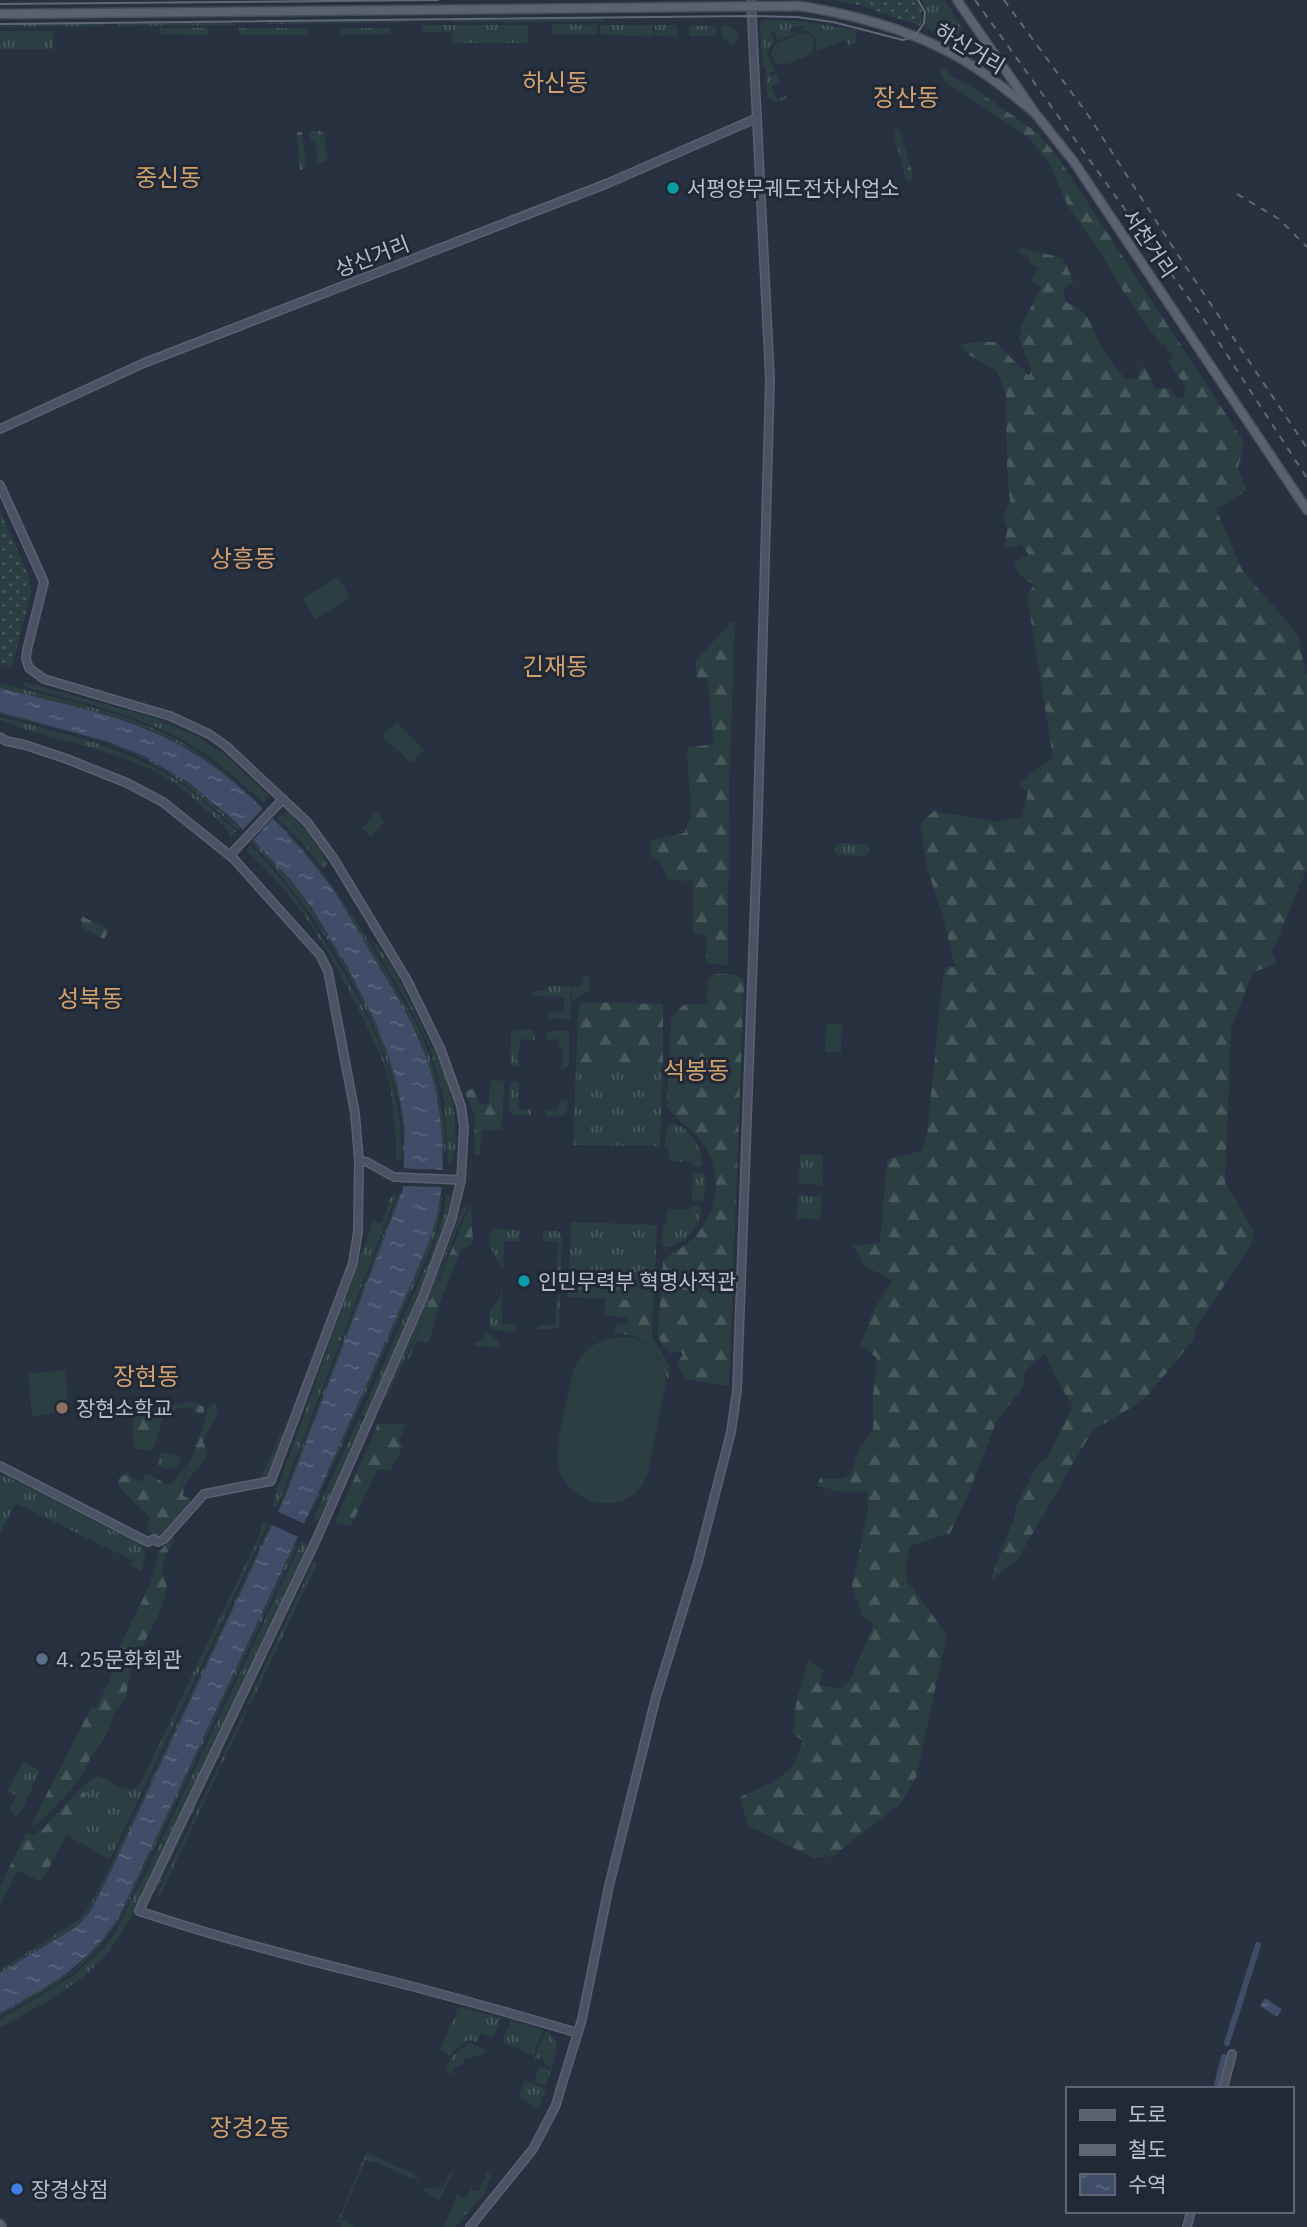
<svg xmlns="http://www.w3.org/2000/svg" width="1307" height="2227" font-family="'IBM Plex Sans','Noto Sans KR',sans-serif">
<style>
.grass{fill:url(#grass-tufts)}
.forest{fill:url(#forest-firs)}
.park{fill:url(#park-dots)}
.garden{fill:#2b3f43}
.water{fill:url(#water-ripples)}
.pier{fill:#283140}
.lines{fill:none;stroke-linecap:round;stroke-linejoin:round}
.canal{stroke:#3f4d68;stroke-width:6}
.secondary-casing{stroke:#5a616e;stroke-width:10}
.primary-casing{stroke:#464c5a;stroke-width:11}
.secondary{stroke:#4a5263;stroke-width:7}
.primary{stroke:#5a6270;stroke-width:8}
.tram{stroke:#5f6777;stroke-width:2}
.rail{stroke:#5f6777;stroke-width:2;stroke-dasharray:7 7;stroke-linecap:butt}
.culture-dot{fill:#0f9aa8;stroke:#212836;stroke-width:2.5}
.education-dot{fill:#8d6e63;stroke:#212836;stroke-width:2.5}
.service-dot{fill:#5c6f8a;stroke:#212836;stroke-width:2.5}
.shop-dot{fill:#3f7fe0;stroke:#212836;stroke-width:2.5}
.labels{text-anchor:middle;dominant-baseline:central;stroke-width:6;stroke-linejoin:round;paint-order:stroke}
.street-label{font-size:21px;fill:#b9becb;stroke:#212836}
.poi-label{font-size:21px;fill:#b9becb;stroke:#212836;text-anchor:start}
.quarter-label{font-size:24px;fill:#d0a16f;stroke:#212836}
</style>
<defs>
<pattern id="grass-tufts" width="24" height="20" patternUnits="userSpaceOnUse" patternTransform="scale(1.75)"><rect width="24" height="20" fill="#2b3f43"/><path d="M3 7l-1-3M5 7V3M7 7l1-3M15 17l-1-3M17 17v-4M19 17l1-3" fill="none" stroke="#48595d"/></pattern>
<pattern id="forest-firs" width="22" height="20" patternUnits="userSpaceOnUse" patternTransform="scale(1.75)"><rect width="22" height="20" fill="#2b3f43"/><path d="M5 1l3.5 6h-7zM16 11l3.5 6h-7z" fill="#48595d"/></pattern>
<pattern id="park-dots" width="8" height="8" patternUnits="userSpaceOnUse" patternTransform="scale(1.75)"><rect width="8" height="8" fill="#2b3f43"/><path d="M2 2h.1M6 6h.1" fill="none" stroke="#48595d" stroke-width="1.8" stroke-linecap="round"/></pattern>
<pattern id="water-ripples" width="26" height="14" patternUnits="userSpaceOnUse" patternTransform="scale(1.75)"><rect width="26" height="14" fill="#3f4d68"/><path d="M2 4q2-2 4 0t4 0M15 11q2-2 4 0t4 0" fill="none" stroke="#59657c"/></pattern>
</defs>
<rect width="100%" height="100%" fill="#283140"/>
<!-- grass -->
<g class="grass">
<path d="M922 0H944L960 23 964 40 961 44 924 27 927 15Z"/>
<path d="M602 18V21L452 22V19Z"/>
<path d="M412 19V22L268 24V21Z"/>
<path d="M764 20 799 21 856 30V42L848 45 845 40 815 52C819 43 816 36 808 31H799L804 29 803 25 790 28 791 32 796 33 777 41 775 32 770 33 775 42 771 45 766 55 769 57 775 72H770V75L772 76 775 73 779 82 771 86 777 100 786 96 787 98 775 103 767 96 766 66H762L760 24Z"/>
<path d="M233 22V25L120 26 116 23Z"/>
<path d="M104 23V26L0 27V24Z"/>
<path d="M552 24 597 25V34H552Z"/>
<rect x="422" y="25" width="29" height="7"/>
<path d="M453 25H528V43H452Z"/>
<path d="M600 25H653V37L600 34Z"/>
<path d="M655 25H677V37L655 36Z"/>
<path d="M690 26H716V36H689Z"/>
<path d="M721 26H731L738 32V40L732 45 721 36Z"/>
<path d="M160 28H208V35L160 34Z"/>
<rect x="239" y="28" width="70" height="7"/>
<rect x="340" y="28" width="50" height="6"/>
<rect x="0" y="31" width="53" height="18"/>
<path d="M309 131H323L328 160 316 164 315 160 318 159 314 141H311Z"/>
<path d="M24 682 148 716 195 735 225 755 269 796 263 803C243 785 223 765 201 751 148 716 83 703 23 686Z"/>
<path d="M0 683C62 700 129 712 185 744 213 761 237 783 261 805L259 807C240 788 220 770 198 755 139 717 67 705 0 688Z"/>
<path d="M0 712C59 728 121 740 174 773 199 789 219 810 240 828L238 830C205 799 172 770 129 752 90 734 42 726 0 714Z"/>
<path d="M0 717C63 733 129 747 183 785 202 798 219 816 236 831L231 838 228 835 230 832C209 813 188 791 164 776 123 753 75 744 30 731 20 728 11 723 0 720Z"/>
<path d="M288 811 311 836 328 864 322 868 304 845 277 818Z"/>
<path d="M277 821C336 879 376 953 417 1025 436 1064 444 1109 446 1153L442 1152 438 1101 420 1039 307 855 275 823Z"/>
<path d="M253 840C267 854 282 868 293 883 341 946 400 1048 405 1128 406 1138 404 1149 404 1160 402 1152 404 1139 403 1129 402 1115 399 1100 395 1087 369 996 316 911 252 843Z"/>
<path d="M840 843 867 844 870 848V852L864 856 837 855 834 851V847Z"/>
<path d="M250 845C284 878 309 916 334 956 371 1018 404 1085 401 1160H396C397 1135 393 1108 390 1086 388 1067 376 1048 369 1031 338 965 301 898 246 850Z"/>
<path d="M377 944 398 978 431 1045 429 1046 413 1012 374 946Z"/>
<path d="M590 976V991L572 1000V987L582 986 583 977Z"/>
<path d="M548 986H571L570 1019 548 1018V1012L563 1013 565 998 530 995 535 991 547 990Z"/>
<path d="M514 1030H531L535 1034V1040L521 1039 517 1059 520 1068 513 1066 510 1063 511 1033Z"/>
<path d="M549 1031H567L569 1033V1065L566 1068 559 1070 560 1067 562 1066V1047L559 1046V1039L546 1040V1034Z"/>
<path d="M435 1047C450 1085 458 1113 455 1154L453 1160 448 1163 444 1100 430 1049Z"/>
<path d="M576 1066 663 1067 660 1143 658 1146 573 1145Z"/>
<path d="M512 1082H519L518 1107 520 1110 531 1109V1115H513L509 1112 510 1087Z"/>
<path d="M560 1099 568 1100 566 1115 546 1116V1110L557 1111Z"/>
<path d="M671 1123C691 1127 702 1148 702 1167L692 1166V1162L669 1161V1147H665L666 1128Z"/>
<path d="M800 1154 823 1155 822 1186 811 1183 799 1185Z"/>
<path d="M693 1173H705L704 1201H692Z"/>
<path d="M394 1193H397L277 1507 273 1506 274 1498 373 1222 382 1223 390 1199Z"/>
<path d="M399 1193H402L281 1509 279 1508Z"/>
<path d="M446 1194 451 1195 442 1238 418 1301 366 1417 361 1415 431 1254 444 1214Z"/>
<path d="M798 1194 810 1197 822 1195 820 1219 797 1218Z"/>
<path d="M440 1197H443L436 1234 429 1252 312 1512 310 1511 431 1236Z"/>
<path d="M469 1204 451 1243 430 1303 388 1396 384 1399 427 1301 463 1207Z"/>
<path d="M690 1206H700C700 1210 701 1214 700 1218 696 1231 678 1249 664 1247L662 1242 663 1225 666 1224 667 1209 690 1210Z"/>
<path d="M571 1222 657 1225 654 1301 568 1297Z"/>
<path d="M492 1229 520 1230V1241H504L503 1271C499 1259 482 1245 492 1229Z"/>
<path d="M543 1231H558L562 1236 561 1276H558L557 1273 558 1242 543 1241Z"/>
<path d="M502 1288V1324H517L516 1332 494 1330 489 1326 490 1311 500 1298Z"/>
<path d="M557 1295H560L559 1327 554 1329H537L538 1325H555Z"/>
<path d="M487 1333 498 1340 501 1347 474 1346V1344L482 1340Z"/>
<path d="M359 1419 365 1421 318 1521 313 1519Z"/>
<path d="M281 1433 287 1435 270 1476 260 1480Z"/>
<path d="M164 1452 180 1457V1461L175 1469 163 1468 158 1464 159 1456Z"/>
<path d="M0 1473 141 1544 145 1556 142 1571 130 1565 132 1560 16 1503 0 1533Z"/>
<path d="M262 1521 268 1524 110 1860 67 1835 85 1801 83 1791 79 1789 93 1778 98 1776C112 1781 128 1798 140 1784L260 1534Z"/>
<path d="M270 1525 273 1526 112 1869 92 1909 78 1926 0 1973V1970L80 1919 89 1907 110 1867Z"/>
<path d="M302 1541 308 1544 130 1921H128C102 1975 50 2000 0 2028V2019L73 1976 104 1947 114 1934 147 1871Z"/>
<path d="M294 1545 297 1546 124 1912C91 1969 55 1985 0 2016V2013L71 1971 83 1961 109 1932 141 1869Z"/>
<path d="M317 1548 244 1703 242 1702Z"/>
<path d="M314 1561 317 1563 250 1706 247 1704Z"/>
<path d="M242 1708 156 1891H155L239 1709Z"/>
<path d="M245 1710 247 1711 160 1896 157 1895Z"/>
<path d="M23 1761 36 1768 39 1773 20 1813 16 1815 12 1813 10 1808 16 1796 8 1790Z"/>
<path d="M460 2007 501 2018 493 2038 481 2033 477 2042 468 2040 449 2055 440 2050 458 2008Z"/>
<path d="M511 2020 543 2030 533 2055 502 2042Z"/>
<path d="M546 2031 552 2036 557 2045 552 2068 545 2064 542 2058 534 2059Z"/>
<path d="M469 2043 487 2050 483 2055 464 2059 462 2065 455 2067 452 2074 446 2071 452 2056Z"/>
<path d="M544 2067 551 2070 546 2086 534 2081 539 2068Z"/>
<path d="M525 2080 546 2089 539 2108 528 2103 526 2099 518 2098Z"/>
<path d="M366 2153 414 2174 419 2180 417 2181 414 2177 410 2180 406 2175 366 2159 340 2220 356 2227H341L342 2223 338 2221Z"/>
<path d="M487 2172 491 2176 484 2194 455 2227H444L458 2193 462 2198 468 2197 471 2188 474 2191H479Z"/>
<path d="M453 2173V2176L450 2177 440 2200 429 2196 423 2188 443 2187 449 2174Z"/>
</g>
<!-- forest -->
<g class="forest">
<path d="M943 67 953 77 970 86 1038 133 1057 156 1244 442 1238 469 1247 490 1216 509 1242 570 1298 635C1303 650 1301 660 1307 675V868L1272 952 1277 964 1253 972 1231 1028 1225 1183 1253 1229 1252 1243 1196 1328 1193 1340 1145 1399 1092 1431 1017 1560 990 1581 1015 1516 1016 1507 1037 1466 1048 1457 1073 1405C1061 1388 1052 1374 1046 1353L1025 1371 1023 1387 997 1420 967 1497 950 1533 910 1546 906 1563 907 1581 947 1635 916 1777 901 1803 833 1856 814 1858 747 1825 740 1797 771 1783 792 1768 803 1741 793 1734 796 1703 808 1660 823 1670 819 1685 839 1689 850 1681 874 1623 863 1617 852 1586 868 1510 867 1492 860 1491 848 1493 817 1486 820 1478 841 1479 850 1475 861 1446 873 1431V1396L877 1358 860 1345 875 1308 892 1281 864 1265 853 1246 880 1242 887 1159 922 1151 927 1134 944 968 955 967 943 917 928 871 920 824 934 811 996 822 1022 817 1028 792 1019 783 1053 757 1027 596 1034 585 1020 575 1014 563 1029 555 1021 545 1005 548 1007 527 1003 518 1010 502 1007 470 1006 394 997 371 969 355 960 345 975 342H996L1029 376 1031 370 1019 338 1021 334 1020 327 1042 287 1030 281 1039 268 1032 265 1027 256 1020 254 1018 251 1021 248 1063 258 1074 282 1065 287 1063 295 1066 302C1091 314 1087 317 1098 340 1104 354 1116 366 1124 378L1137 379 1141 366 1147 369 1155 389 1171 388 1177 398H1184L1186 388 1169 362 1173 356 1165 344 1161 345 1126 296 1101 254 1068 206 1049 163 1030 139 950 85 941 77 940 70Z"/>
<path d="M899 128 913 176 912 180 908 181 906 180 893 131Z"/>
<path d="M297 132H302L306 168 300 170Z"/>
<path d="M732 622H735L729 786 728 965 706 963 707 935 693 933V881L669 880C663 870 662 858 650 856V841L684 833 691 817 687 748 714 744 707 677 697 678 695 661Z"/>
<path d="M82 916 109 930 104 939 81 927 83 922 80 920Z"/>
<path d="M713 974C724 975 738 972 744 982L729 1386 685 1379 677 1363 683 1355 680 1350C667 1357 662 1346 658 1335L663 1261C670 1253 681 1249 689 1242 719 1216 725 1172 701 1140 691 1127 675 1120 667 1106L671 1019 681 1007 686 1004H707L708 980Z"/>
<path d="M581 1002 663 1004V1067L576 1066 579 1005Z"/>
<path d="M490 1080 504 1081 502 1130H481L480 1155H474L475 1116 465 1092 474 1088 479 1104H489Z"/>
<path d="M470 1205H471L473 1244 461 1249 438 1307 432 1332 427 1342H416L409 1359 407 1358Z"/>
<path d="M605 1299 654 1301C653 1313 650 1326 653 1337 658 1353 675 1362 668 1380 659 1351 647 1336 615 1333V1326L627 1323 628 1318 605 1315Z"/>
<path d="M192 1402 204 1407V1413L200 1415 189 1407C154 1410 165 1426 152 1451L134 1449 132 1412 137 1409Z"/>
<path d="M215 1404 218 1407C219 1421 206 1430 203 1442L207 1450C203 1471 186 1471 183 1496L192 1499 164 1532 159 1535H154L147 1528 150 1517 118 1486 119 1478 128 1473 131 1478 141 1482 145 1474C156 1475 161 1484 171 1485L190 1461 177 1497 178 1498 210 1405Z"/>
<path d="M378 1424H406L400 1440 403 1446 390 1472 381 1469 377 1470 351 1526 335 1522Z"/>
<path d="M173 1536 174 1542 164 1558 162 1573 167 1587 161 1609 131 1669 126 1695 120 1708 115 1712 109 1729 88 1762 84 1772 71 1790 39 1823 30 1827 92 1706 96 1708 124 1651 119 1648 151 1582 159 1552Z"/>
<path d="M79 1789 86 1794 85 1801 41 1882 18 1870 0 1905V1887L26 1832 33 1835 42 1830Z"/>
</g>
<!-- park -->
<g class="park">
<path d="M833 0H915C923 7 924 16 920 26L862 6Z"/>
<path d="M0 511 29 576 31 593 12 666 0 664Z"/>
</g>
<!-- garden -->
<g class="garden">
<path d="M802 33 811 36C823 54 798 60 784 65L774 62 771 53 775 44Z"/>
<path d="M338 577 350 598 315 619 303 598Z"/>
<path d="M397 722 424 750 411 763 382 736Z"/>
<path d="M376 812 385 821 371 837 362 828Z"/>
<path d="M826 1024H842L841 1052H825Z"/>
<path d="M628 1337C651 1341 664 1361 666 1383 661 1406 657 1429 652 1452 650 1460 650 1471 646 1478 630 1518 569 1507 559 1469 553 1446 569 1393 574 1368 584 1346 604 1336 628 1337Z"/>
<path d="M65 1370 69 1412 32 1416 28 1374Z"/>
</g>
<!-- water -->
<g class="water">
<path d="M0 688C66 705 137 717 195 754 242 783 299 842 331 887 347 910 360 936 375 960 403 1006 430 1050 438 1104 443 1136 445 1173 439 1205 435 1229 425 1252 415 1275L310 1511 120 1914C91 1964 49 1986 0 2013V1973L78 1926 92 1909 112 1869 286 1495 403 1189 405 1128 398 1088 390 1060 375 1021 347 966 312 908 291 880 255 842 231 818 188 782 144 756 106 741 0 712Z"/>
<path d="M1265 1998 1282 2009 1277 2017 1260 2006Z"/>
</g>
<!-- pier -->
<g class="pier">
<path d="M264 807 274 817 251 842 240 833Z"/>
<path d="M400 1168 445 1170 444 1187 400 1186Z"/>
<path d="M276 1511 307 1525 301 1538 270 1524Z"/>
</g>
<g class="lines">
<!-- canal -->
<g class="canal">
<path d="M1227 2043 1258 1945"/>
<path d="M1216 2089 1224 2057"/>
</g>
<!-- secondary casing -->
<g class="secondary-casing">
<g id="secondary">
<path d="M0 429 144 363 606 184 757 118"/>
<path d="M0 485 44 582 27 650 26 659 29 668 44 679 170 716 209 734 226 746 307 822 334 859 407 980 441 1050 461 1106 464 1127 461 1180 452 1218 423 1297 317 1538 139 1911C216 1937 293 1957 371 1976 441 1993 510 2013 578 2033"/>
<path d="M0 737 6 741 25 745 67 759 127 783 163 802 233 858 320 955 328 971 355 1113 359 1161 358 1231 353 1263 271 1481 204 1494 164 1539 158 1542 154 1539 148 1542 0 1466"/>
<path d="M230 855 283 799"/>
<path d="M359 1161 367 1162 394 1177 461 1180"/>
<path d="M1223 2089 1232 2054"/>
<path d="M470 2227 533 2149 556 2105 560 2091 582 2019 609 1886 656 1697 698 1561 731 1432 737 1390 757 846 770 379 751 0"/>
<path d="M1187 2227 1191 2211"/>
</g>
</g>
<!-- primary casing -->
<g class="primary-casing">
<g id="primary">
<path d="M957 0 1035 113 1074 162 1307 510"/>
<path d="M0 14 800 6C850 14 898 26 943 49 976 65 1007 90 1035 113"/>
<path d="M0 2224 2 2227"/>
</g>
</g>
<!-- secondary -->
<use href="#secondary" class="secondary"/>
<!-- primary -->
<use href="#primary" class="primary"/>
<!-- tram -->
<g class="tram">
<path d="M0 4 438 0"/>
<path d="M0 24 752 16 797 17 833 22 903 40 915 36 924 23 925 12 918 0"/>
</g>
<!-- rail -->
<g class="rail">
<path d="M975 0 1205 321 1307 478"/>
<path d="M1004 0 1088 115 1178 255 1307 448"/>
<path d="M1237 194 1279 219 1307 247"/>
</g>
</g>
<!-- markers -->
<g class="culture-dot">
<circle cx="673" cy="188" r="7"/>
<circle cx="524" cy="1281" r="7"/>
</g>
<circle class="education-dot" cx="62" cy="1408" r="7"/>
<circle class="service-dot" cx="42" cy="1659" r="7"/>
<circle class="shop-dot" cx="17" cy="2189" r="7"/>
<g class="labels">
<!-- street labels -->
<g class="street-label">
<text transform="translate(970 48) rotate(31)">하신거리</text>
<text transform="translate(1150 243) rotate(56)">서천거리</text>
<text transform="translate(372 256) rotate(-21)">상신거리</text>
</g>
<!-- poi labels -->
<g class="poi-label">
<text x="687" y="188">서평양무궤도전차사업소</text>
<text x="538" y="1281">인민무력부 혁명사적관</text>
<text x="76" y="1408">장현소학교</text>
<text x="56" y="1659">4. 25문화회관</text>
<text x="31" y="2189">장경상점</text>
</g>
<!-- quarter labels -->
<g class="quarter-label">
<text x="555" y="82">하신동</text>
<text x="906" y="97">장산동</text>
<text x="168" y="177">중신동</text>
<text x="243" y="558">상흥동</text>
<text x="555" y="666">긴재동</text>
<text x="90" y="998">성북동</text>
<text x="696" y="1070">석봉동</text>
<text x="146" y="1376">장현동</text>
<text x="250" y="2127">장경2동</text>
</g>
</g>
<!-- legend -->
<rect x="1066" y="2087" width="228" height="126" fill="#212836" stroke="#5e6472" stroke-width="2"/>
<rect x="1080" y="2110" width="35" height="10" fill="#5a6270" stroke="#5e6472" stroke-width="2"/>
<text x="1128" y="2122" font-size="21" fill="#b9becb">도로</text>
<rect x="1080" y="2145" width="35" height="10" fill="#5f6777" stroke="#5e6472" stroke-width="2"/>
<text x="1128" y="2157" font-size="21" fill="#b9becb">철도</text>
<rect x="1080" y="2174" width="35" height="21" fill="url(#water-ripples)" stroke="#5e6472" stroke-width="2"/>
<text x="1128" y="2192" font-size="21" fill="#b9becb">수역</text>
</svg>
